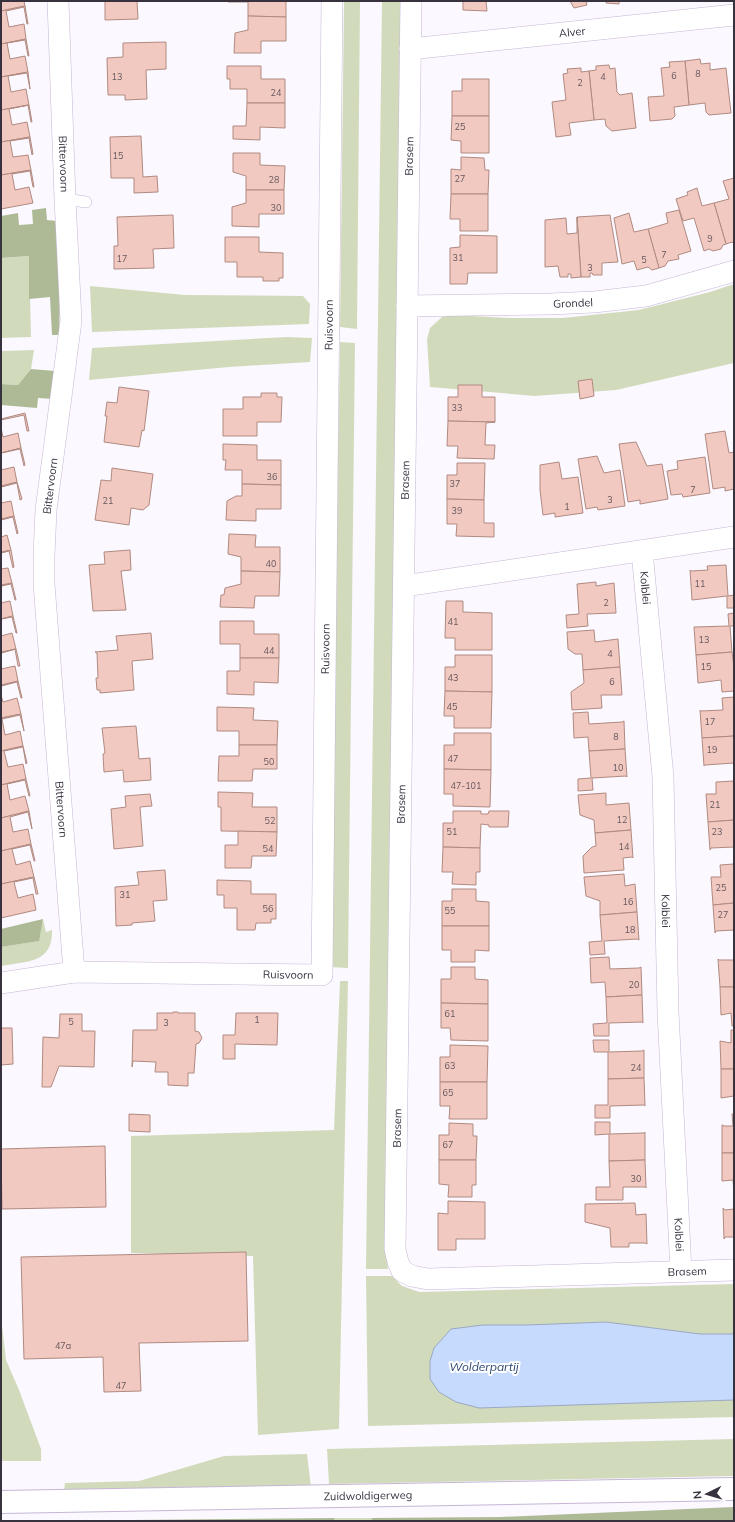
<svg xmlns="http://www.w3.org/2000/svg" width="735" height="1522" font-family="Mulish,sans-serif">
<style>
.green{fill:#d1dbbc}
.forest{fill:#aeba95}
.water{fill:#c5dafc;stroke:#9ba8c3}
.building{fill:#f2c9c0;stroke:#b08a81}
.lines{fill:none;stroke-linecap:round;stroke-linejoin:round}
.lane-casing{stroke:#c6b6d6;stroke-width:12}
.street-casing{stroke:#c6b6d6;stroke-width:22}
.secondary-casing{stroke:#c6b6d6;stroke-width:24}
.lane{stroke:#fff;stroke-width:11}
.street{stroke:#fff;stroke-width:21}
.secondary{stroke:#fff;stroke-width:22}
.labels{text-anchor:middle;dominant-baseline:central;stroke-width:4;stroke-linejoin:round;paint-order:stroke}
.number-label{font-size:9px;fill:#66585f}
.street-label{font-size:11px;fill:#38323f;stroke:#fff}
.water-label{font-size:12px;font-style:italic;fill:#2c4874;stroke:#fff}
</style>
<rect width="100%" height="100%" fill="#fbf8ff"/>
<!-- green -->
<g class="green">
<path d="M344 1H360L357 329 340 327Z"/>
<path d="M382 1H401L386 1255 388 1269H366Z"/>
<path d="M29 256 31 337 1 338V258Z"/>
<path d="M734 284V363L616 390 535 396 430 387 427 339 430 328 442 317 453 315 509 318H563L639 310 710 292Z"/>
<path d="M90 286 185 295 303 296 310 304 309 324 92 332Z"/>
<path d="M287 337 312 338 310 362 229 367 89 380 92 348Z"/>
<path d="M340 342 355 343 348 968 329 967Z"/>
<path d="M34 350 31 369 18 385 1 384V351Z"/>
<path d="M43 919 46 932 52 930C53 964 26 961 1 966V947L38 941Z"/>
<path d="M340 981H348L339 1429 258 1435 253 1256 131 1253V1136L334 1130Z"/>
<path d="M366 1276H392L402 1286 419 1292 734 1284V1417L368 1426Z"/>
<path d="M1 1317 6 1360 19 1390 41 1449V1461H1Z"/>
<path d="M734 1439V1476L329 1484 327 1449Z"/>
<path d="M307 1454 311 1487 64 1491 65 1483 139 1481 224 1456Z"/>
<rect x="334" y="1518" width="38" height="3"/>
</g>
<!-- forest -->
<g class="forest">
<path d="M46 208 47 220 57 221 60 297 59 335H52L50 297 29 299V256L1 258V216L18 213 19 225 33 224 32 210Z"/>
<path d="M31 369 55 371 52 399 38 398 37 408 1 405V384L18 385Z"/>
<path d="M43 919 39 941 1 947V929Z"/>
<path d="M734 1507V1521H372V1518L500 1517Z"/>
<path d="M334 1518V1521H29Z"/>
</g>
<!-- water -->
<path class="water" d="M606 1322 700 1334H734V1400L479 1408 456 1402 439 1392 430 1379V1361L434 1348 451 1329 483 1325H527Z"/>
<!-- building -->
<g class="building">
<path d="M1 1H24L25 6 1 11Z"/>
<path d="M105 1H137L138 19 105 20Z"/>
<path d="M228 1H286V17L248 16V2H228Z"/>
<path d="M463 1H486L487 11 463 10Z"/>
<path d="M570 1H592L586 2 587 5 574 8Z"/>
<path d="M606 1H619V4L606 3Z"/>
<path d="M25 6 28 24H27L24 7 6 11 9 27 24 24 26 39 1 44V11Z"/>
<path d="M248 16 286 17V41H261V53H234L235 33 248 30Z"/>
<path d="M26 39 29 56H28L25 40 7 43 10 59 25 56 28 72 1 77V44Z"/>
<path d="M166 42V69L146 70 147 99 125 100V95H108L107 58 123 57V43Z"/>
<path d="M700 59 701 64 710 63V70L726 68 731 113 709 115 706 112 705 103 689 105 685 61Z"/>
<path d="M685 61 689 105 674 107 675 116 672 119 650 121 648 97 664 96 661 68 670 67 669 62Z"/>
<path d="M609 65 610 69 615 68 617 92 620 95 632 93 636 128 612 131 606 126 605 119 594 120 589 71 596 70V66Z"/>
<path d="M227 66H261V79H285V103H247V89H230V79H227Z"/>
<path d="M581 68V72L589 71 594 120 569 123 571 135 556 137 552 102 566 100 563 74 568 73 567 69Z"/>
<path d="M28 72 30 89 27 73 8 76 11 92 26 89 29 105 1 110V77Z"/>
<path d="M462 79H489V116H452V91H462Z"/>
<path d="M247 103H285V128L260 127V140L233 139V126H246Z"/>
<path d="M28 105 9 109 12 125 27 122 30 137 1 142V110L29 105 32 122H31Z"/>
<path d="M452 116H489V153H461V141L451 140Z"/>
<path d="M141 136 143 177 157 176 158 192 134 193V178H111L110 137Z"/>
<path d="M30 137 33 154 32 155 29 138 10 141 13 157 28 155 31 170 1 175V142Z"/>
<path d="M233 153H260V165L285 166 284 190H246V176L233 172Z"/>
<path d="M461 157 484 158 485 170H489L488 194H451V169L461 170Z"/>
<path d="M31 170 34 187H33L30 171 12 174 15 190 29 187 33 203 1 209V175Z"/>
<path d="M734 178V244L732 242 726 244 714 203 729 199 723 181Z"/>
<path d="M697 188 702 206 714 203 726 244 723 245 721 249 713 251 709 249 704 251 694 218 683 221 676 199 688 195 687 192Z"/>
<path d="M246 190H284V214H259V227L232 226V207L246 203Z"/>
<path d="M451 194H488V231H460V219H450Z"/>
<path d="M679 210 691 251 678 255 679 259 668 261 665 266 659 268 648 229 668 223 666 213Z"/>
<path d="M629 213 634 232 648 229 659 268 652 270 648 267 637 270 634 261 622 264 614 218Z"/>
<path d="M173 215 174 248 153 249 154 268 114 269V246H118L117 217Z"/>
<path d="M610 215 618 262 602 263V275H593L592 273H590V277H581L577 217Z"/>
<path d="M577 217 581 277 571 278V274H568V277H560L558 266 545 267V220L566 218 567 234 577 233Z"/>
<path d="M460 235 497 236V273H468L467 284H450V248L460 247Z"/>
<path d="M225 237H259V252L283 253V278H279V281H263V277H237V262H225Z"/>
<path d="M592 379 594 396 580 399 578 381Z"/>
<path d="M458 385H482V397H495V422L448 421V397H458Z"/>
<path d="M119 387 149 391 144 431 142 430 139 447 104 442 107 416H105L107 402 117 403Z"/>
<path d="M261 393H277V397H282L281 422H257V436H223V409H243V397H261Z"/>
<path d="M25 413 29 431H27L24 415 1 420V419Z"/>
<path d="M448 421 495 422 486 423 485 445H495L494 459 457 458 458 446H447Z"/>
<path d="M1 428 3 437 18 433 21 448 1 453Z"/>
<path d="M725 431 729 453 734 452V489L725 491V487L713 489 705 434Z"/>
<path d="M636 442 647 466 662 464 668 499 640 504V500L628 502 619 444Z"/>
<path d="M223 444 257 445V460H281V485L242 484V470H225L226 460H223Z"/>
<path d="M21 448 25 465 24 466 20 449 1 453Z"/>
<path d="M597 456 604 473 620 470 625 506 598 510 597 507 586 509 578 459Z"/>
<path d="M705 457 710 493 683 497 682 494 671 495 667 471 678 469 677 461Z"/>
<path d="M559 462 562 479 578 477 583 513 555 517V513L543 515 540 490V465Z"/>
<path d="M457 463H485L484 500 447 499V475H457Z"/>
<path d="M14 467 17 482 1 486V470Z"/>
<path d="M112 468 153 474 149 505 143 510 131 508 129 525 95 520 101 480 111 481Z"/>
<path d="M17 482 22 499 20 500 17 483 1 487Z"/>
<path d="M242 484 281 485V509H256V521L226 520 227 501 236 496H242Z"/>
<path d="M447 499 484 500V523H494V537L456 536 457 524H447Z"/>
<path d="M11 501 14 516 1 519V503Z"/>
<path d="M14 516 18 533 17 534 13 517 1 520Z"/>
<path d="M229 534 256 535 255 547H280V572L241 571V557L228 554Z"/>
<path d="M7 535 11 550 1 552V537Z"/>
<path d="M11 550 14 567 13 568 9 551 1 553Z"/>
<path d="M130 550 131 570 121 571 126 610 93 611 89 565 105 564 104 552Z"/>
<path d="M726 565 728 596 734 595V608H727V596L692 600 690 570 691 571 708 570 707 566Z"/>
<path d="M8 568 12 583 1 585V569Z"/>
<path d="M241 571 280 572 279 596H255L254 608 220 607 221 595H224L225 588 241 584Z"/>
<path d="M596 582V586L614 583 616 613 587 614 588 626 567 628 566 615 579 614 577 584Z"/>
<path d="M12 583 16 600H15L11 584 1 586Z"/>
<path d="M10 601 13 616 1 619V603Z"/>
<path d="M446 601H463V612L492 613V650H455V638H445Z"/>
<path d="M734 613V626H730L732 652 696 655 694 627 729 626 728 614Z"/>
<path d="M13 616 17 633H16L12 617 1 619Z"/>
<path d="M220 621H254V634H279V658H240V644H220Z"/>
<path d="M594 630 595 642 618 639 620 667 583 670 582 654H575L568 649 567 632Z"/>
<path d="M12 633 16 649 1 652V636Z"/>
<path d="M151 633 153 659 132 661 134 690 100 693V690H97L96 678H98L97 653 95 652 118 650 116 636Z"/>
<path d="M15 649 1 653 16 649 20 666H18Z"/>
<path d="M732 652 734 667V691L722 692 721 680 698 683 696 655Z"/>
<path d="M455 655H492V692L445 691V667H455Z"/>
<path d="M240 658H279L278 683 254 682V695L227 694V671H240Z"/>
<path d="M15 666 18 681 1 685V669Z"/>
<path d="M620 667 622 695H601L602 708 572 710 571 692 584 683 583 670Z"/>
<path d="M18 681 22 698H21L17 682 1 686Z"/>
<path d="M445 691 492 692 491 728H454V716H444Z"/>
<path d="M1 695 3 702 17 698 21 714 1 718Z"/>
<path d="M734 697V736L702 738 700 710 701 711 723 710 722 698Z"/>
<path d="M217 707 254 708 253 720 278 721 277 745H239V731H217Z"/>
<path d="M588 712 589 724 622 722 624 721 625 749 589 751 588 737 574 738 573 713Z"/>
<path d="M21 714 24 731 20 715 2 719 5 735 20 731 23 746 1 751V718Z"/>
<path d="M136 726 139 759 150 758 151 780 124 782 123 770 104 772 103 754 105 753 102 728Z"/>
<path d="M454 733H491V770L444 769V745H454Z"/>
<path d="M734 736V763L705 765 704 766 702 738Z"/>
<path d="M239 745H277V769H253L252 781H218L219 756H239Z"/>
<path d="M23 746 27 763 26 764 23 747 4 751 8 767 23 764 26 779 1 785V751Z"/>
<path d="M625 749 627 777 626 776 592 778 593 790 578 791V779L591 778 589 751Z"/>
<path d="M444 769 491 770 490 807 453 806V794H444Z"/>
<path d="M26 779 30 796H29L25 780 7 784 10 800 25 796 29 811 1 818V785Z"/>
<path d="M734 781V820L708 822 706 794H716V782Z"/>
<path d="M218 792 253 793 252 807H277V832L221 831V807H218Z"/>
<path d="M606 793V805L629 803 631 830 595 833 594 820 580 815 578 795Z"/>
<path d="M150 794 152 806 140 807 143 846 114 849 111 809 126 807 125 796Z"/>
<path d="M29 811 32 829 28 812 10 817 13 832 28 829 31 844 1 851V818Z"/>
<path d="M453 811H481V814H488L489 811H509L508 827H489V825L481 824 480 848 443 847V823H453Z"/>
<path d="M734 820V847L711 848 710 850 708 822Z"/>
<path d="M631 830 633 858 632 857 623 858 624 870 584 873 583 856 592 847 596 846 595 833Z"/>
<path d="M238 831 277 832 276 856H252L251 868H225V845H238Z"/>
<path d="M31 844 35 861H34L30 845 12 849 16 865 30 861 34 877 1 884V851Z"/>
<path d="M443 847 480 848V872H476V885L452 884 453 872H442Z"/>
<path d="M734 864V903L713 905 711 877H721L720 865Z"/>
<path d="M165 870 167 900 153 901 155 921 132 923V925L116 926 115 887 139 885 137 872Z"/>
<path d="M624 874 625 886 635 884 637 912 600 915V901L586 896 584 877Z"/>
<path d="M34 877 38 894H36L33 878 14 882 18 898 33 894 36 910 1 918V884Z"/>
<path d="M217 880 251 881V894H276V919H271V923H256L255 930H237V908H224V895H217Z"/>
<path d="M452 889H476V901L489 902V926H442V901H452Z"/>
<path d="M734 903V930L716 931 715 933 713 905Z"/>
<path d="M637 912 639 940 637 939 604 941 605 954 590 955 589 942 602 941 600 915Z"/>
<path d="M442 926H489V951L475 950V962H451V950H442Z"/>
<path d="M609 957 610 969 639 968 641 967 642 995 606 997 605 982 591 983 590 958Z"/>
<path d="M718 959 719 960H734V987H720Z"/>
<path d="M451 967H475V979L488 980V1004L441 1003V979H451Z"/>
<path d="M720 987H734V1026H732L731 1013 721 1015Z"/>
<path d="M642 995 643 1023 642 1022 609 1023V1036H594L593 1024 607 1023 606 997Z"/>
<path d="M441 1003 488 1004V1041L451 1040 450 1028H441Z"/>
<path d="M173 1012H178V1013H195V1031L199 1032 202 1038 199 1043 196 1044 194 1073H188V1086L168 1085V1072H155L156 1062 133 1061 132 1067 133 1030H157V1013H173Z"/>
<path d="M236 1013H278L277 1045 235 1044V1059H223V1035H235Z"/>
<path d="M60 1014H82V1031H95L94 1067 59 1066 51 1087H42L43 1037 59 1038Z"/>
<path d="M1 1028H12L13 1064 1 1065Z"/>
<path d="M731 1030H734V1069H721L720 1041 731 1043Z"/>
<path d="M593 1040H609V1052L642 1051 644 1050V1078L608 1079V1052H594Z"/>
<path d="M450 1045 488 1046 487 1082H440V1057H450Z"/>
<path d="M721 1069H734V1096L721 1098Z"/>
<path d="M644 1078 645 1106 644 1105 610 1106V1118H595V1105H608V1079Z"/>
<path d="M440 1082H487V1119H449L450 1106H440Z"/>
<path d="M129 1114 150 1115V1132L129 1131Z"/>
<path d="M732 1114H734V1153H722V1125H723V1126H733Z"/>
<path d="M595 1122H610V1134L644 1133 645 1132V1160L609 1161V1134L595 1135Z"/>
<path d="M449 1123 473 1124V1136H477L476 1160H439V1135H449Z"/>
<path d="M105 1146 106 1207 2 1209 1 1149Z"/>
<path d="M722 1153H734V1192L733 1180 722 1181Z"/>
<path d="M439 1160H476V1185H472V1197H448L449 1185 439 1184Z"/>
<path d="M645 1160 646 1188 645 1187H623V1200H596V1187H610L609 1161Z"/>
<path d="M448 1201 485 1202V1239H456V1250H438V1213L448 1214Z"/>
<path d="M635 1203 636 1215 646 1214 647 1244 645 1243H629V1247H611L610 1228 585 1222V1204Z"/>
<path d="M723 1208 725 1210 734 1209V1237H725L724 1239Z"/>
<path d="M246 1252 248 1341 139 1343 141 1391 104 1392 103 1357 24 1359 21 1257Z"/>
</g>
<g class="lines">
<!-- lane casing -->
<g class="lane-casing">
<path id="lane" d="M65 199 86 202"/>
</g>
<!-- street casing -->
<g class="street-casing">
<g id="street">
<path id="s1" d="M58 1 65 199 71 321 46 510 44 556V584L74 972"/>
<path id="s2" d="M411 1 395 1249 398 1262 402 1271 412 1276 428 1279 734 1270"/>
<path id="s3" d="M410 49 734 15"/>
<path id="s4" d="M407 306 550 304 594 302 646 296 734 271"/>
<path id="s5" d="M642 551 663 777 668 1012 681 1271"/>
<path d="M404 586 734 537"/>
<path id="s6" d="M1 983 74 972 322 975 332 1"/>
</g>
</g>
<!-- secondary casing -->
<g class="secondary-casing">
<g id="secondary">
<path id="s7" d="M1 1502 734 1489"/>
</g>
</g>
<!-- lane -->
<use href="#lane" class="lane"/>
<!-- street -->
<use href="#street" class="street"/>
<!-- secondary -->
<use href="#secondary" class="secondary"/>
</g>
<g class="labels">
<!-- number labels -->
<g class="number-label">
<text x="698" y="73">8</text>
<text x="674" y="75">6</text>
<text x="117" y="76">13</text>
<text x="603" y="76">4</text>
<text x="580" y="82">2</text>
<text x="276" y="92">24</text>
<text x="460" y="126">25</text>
<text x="118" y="155">15</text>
<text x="460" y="178">27</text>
<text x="274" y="179">28</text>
<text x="276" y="207">30</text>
<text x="710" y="238">9</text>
<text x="664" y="254">7</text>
<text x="458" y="257">31</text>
<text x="122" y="258">17</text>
<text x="644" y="259">5</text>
<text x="590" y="267">3</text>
<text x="457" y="407">33</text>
<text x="272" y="476">36</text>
<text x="455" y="483">37</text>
<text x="693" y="489">7</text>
<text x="610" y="499">3</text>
<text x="108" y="500">21</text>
<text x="567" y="506">1</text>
<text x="457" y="510">39</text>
<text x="271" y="563">40</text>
<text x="700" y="583">11</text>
<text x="606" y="602">2</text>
<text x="453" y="621">41</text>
<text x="704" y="639">13</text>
<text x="269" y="650">44</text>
<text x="610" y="653">4</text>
<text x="706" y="666">15</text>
<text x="453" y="677">43</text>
<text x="612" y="681">6</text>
<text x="452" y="706">45</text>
<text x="710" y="721">17</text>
<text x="616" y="736">8</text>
<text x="712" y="749">19</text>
<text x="453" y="758">47</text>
<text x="269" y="761">50</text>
<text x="618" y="767">10</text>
<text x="466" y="785">47-101</text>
<text x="715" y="804">21</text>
<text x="622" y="819">12</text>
<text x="270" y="820">52</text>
<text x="452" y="831">51</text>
<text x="717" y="831">23</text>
<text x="624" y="846">14</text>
<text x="268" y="848">54</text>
<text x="721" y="887">25</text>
<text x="125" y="894">31</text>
<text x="628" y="901">16</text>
<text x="268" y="908">56</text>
<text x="450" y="910">55</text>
<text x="723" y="914">27</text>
<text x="630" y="929">18</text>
<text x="634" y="984">20</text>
<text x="450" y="1013">61</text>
<text x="257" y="1019">1</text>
<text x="71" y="1021">5</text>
<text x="166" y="1022">3</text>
<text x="450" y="1065">63</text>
<text x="636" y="1067">24</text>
<text x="448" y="1092">65</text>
<text x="448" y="1144">67</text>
<text x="636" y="1178">30</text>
<text x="63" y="1345">47a</text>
<text x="121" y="1385">47</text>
</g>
<!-- street labels -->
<g class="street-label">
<text stroke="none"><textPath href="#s3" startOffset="163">Alver</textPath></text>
<text transform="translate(409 156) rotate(-89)">Brasem</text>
<text stroke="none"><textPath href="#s1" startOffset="163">Bittervoorn</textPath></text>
<text stroke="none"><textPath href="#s4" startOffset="166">Grondel</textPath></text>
<text stroke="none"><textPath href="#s6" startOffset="972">Ruisvoorn</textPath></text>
<text transform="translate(405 480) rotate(-89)">Brasem</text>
<text transform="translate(50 486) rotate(-83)">Bittervoorn</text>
<text stroke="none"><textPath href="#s5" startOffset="37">Kolblei</textPath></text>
<text stroke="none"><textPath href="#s6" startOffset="648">Ruisvoorn</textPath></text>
<text transform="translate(401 804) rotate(-89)">Brasem</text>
<text stroke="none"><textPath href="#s1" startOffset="811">Bittervoorn</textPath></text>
<text stroke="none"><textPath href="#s5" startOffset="361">Kolblei</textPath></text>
<text stroke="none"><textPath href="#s6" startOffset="288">Ruisvoorn</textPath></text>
<text transform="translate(397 1128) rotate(-89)">Brasem</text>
<text stroke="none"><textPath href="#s5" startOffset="685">Kolblei</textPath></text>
<text stroke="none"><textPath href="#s2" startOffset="1558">Brasem</textPath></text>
<text stroke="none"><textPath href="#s7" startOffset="367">Zuidwoldigerweg</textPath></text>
</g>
<!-- water labels -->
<g class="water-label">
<text x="484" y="1366">Wolderpartij</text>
</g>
</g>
<!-- border -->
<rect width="735" height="1522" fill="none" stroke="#38323f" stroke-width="4"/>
<!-- north arrow -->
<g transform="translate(707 1494) rotate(265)" stroke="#ffffff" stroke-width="3" paint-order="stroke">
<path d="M0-3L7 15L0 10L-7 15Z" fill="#38323f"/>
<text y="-6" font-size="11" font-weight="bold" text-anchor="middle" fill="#38323f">N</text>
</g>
</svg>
